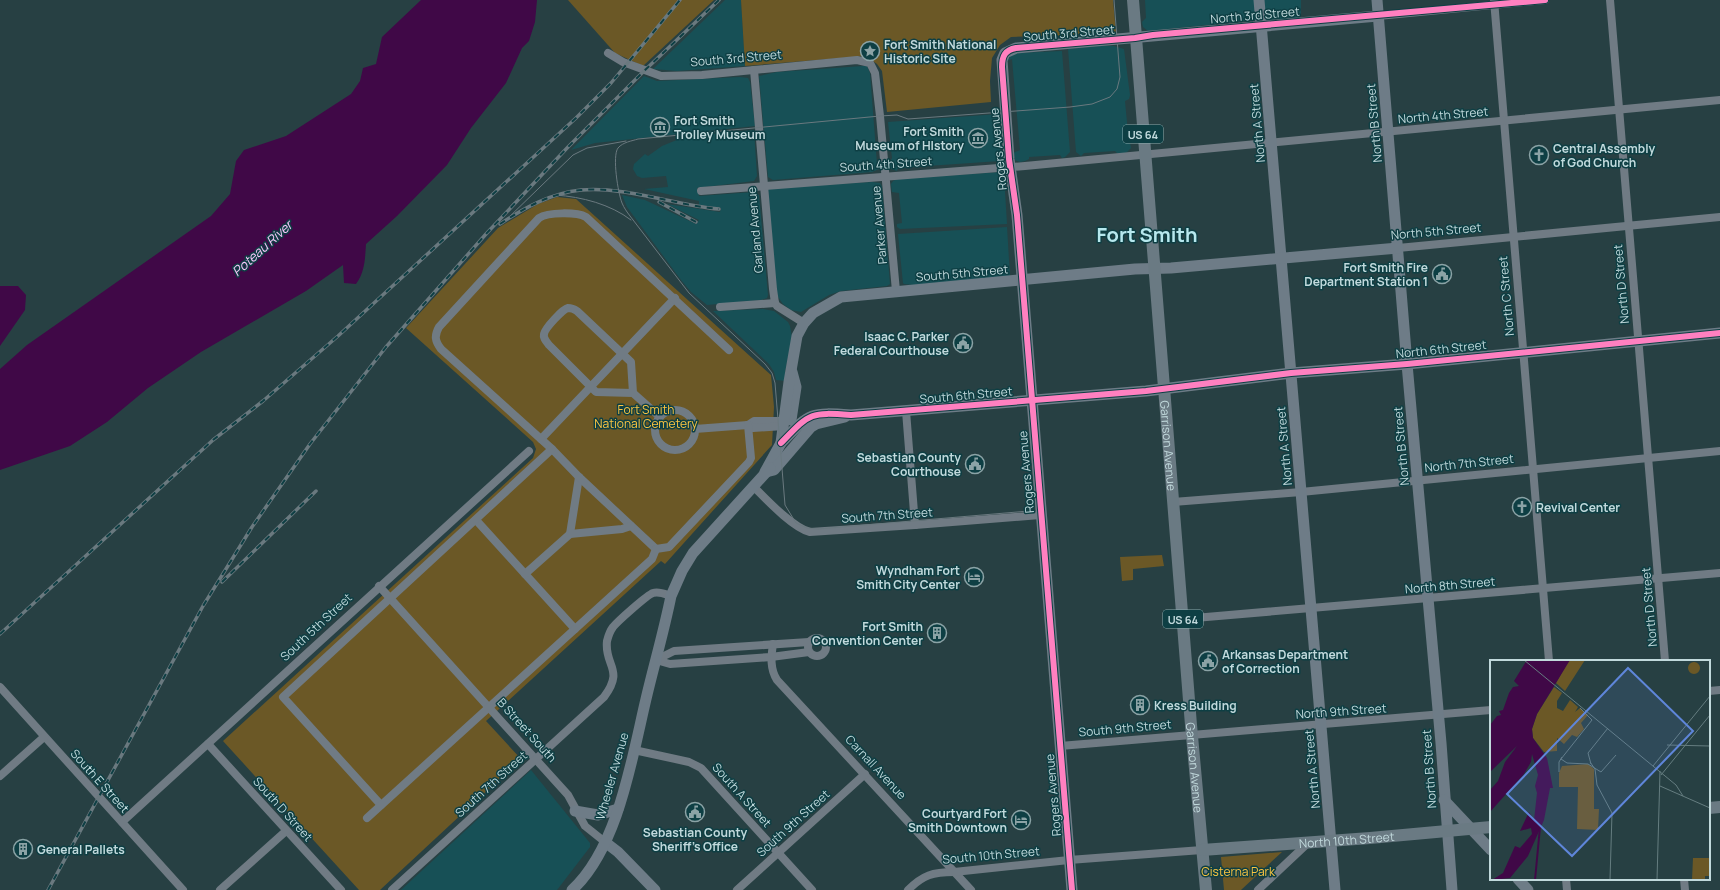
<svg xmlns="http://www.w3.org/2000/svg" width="1720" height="890" font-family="Manrope,sans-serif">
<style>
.built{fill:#175056}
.green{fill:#6b5826}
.water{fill:#400847}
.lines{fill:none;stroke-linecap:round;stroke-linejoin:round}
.street{stroke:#707b84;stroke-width:8}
.secondary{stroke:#6e7c87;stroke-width:11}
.primary{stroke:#6a7a83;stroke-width:12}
.tram{stroke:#6a797f;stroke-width:1}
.rail-casing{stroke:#6a797f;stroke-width:3.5}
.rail{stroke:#0e3f44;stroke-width:2;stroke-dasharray:6;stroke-linecap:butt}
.cycleway-casing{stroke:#0e3f44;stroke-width:8}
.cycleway{stroke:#ff80c0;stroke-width:6}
.labels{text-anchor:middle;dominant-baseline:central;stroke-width:3;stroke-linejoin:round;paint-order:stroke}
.shield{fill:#0e3f44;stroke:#8babae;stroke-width:1}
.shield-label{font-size:11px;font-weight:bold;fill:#c1d9dc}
.street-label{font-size:12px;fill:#c1d9dc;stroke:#0e3f44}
.poi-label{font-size:12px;font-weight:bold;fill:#c1d9dc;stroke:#0e3f44;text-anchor:start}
.park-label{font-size:12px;fill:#fcc541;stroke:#0e3f44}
.water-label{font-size:13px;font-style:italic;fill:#fac6fc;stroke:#0e3f44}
.town-label{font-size:20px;font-weight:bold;fill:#b7e8ee;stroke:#0e3f44}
.inset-river{fill:none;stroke:#400847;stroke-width:2}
.inset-road{fill:none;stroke:#657d80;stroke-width:1}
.view{fill:#5f86da;fill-opacity:0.15;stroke:#5f86da;stroke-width:2}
.inset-edge{fill:none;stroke:#c1d9dc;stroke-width:2}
</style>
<rect width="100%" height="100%" fill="#274043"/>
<!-- built -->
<g class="built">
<path d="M725 0H741L745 66 677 71 653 69Z"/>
<path d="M1145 0H1255L1256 20 1148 31 1143 27 1142 22 1146 18Z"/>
<path d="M1264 0H1301V14L1298 18 1267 20 1266 19Z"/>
<path d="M1099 46H1114L1124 49 1130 95 1129 99 1125 101 1129 144 1130 143 1131 148 1127 152 1122 154 1117 153 1115 151 1084 153 1081 156 1076 152 1068 49Z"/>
<path d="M1062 51 1070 152 1065 157 1062 158 1060 155 1029 157V159L1025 161 1020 162 1015 160 1013 153 1020 150 1012 59 1005 62 1008 57 1015 53Z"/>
<path d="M863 66H867L870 73 877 164 880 166 879 169 872 172 773 180 768 177 759 76 777 72Z"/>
<path d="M644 76 657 81 740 77 748 78 750 82 755 126 595 143 571 150Z"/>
<path d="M999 114 1001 157 1000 161 898 168 897 171 891 169 889 164 892 158 888 122Z"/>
<path d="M754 130 757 176 754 181 697 188 699 196 754 192 755 194 759 195 768 295 767 298 761 300 707 305 691 292 681 280 627 207 622 195 645 200 696 224 699 220 667 204 720 212 721 208 699 205V201L644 189 668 187 666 176 642 178 637 176 633 169 634 164 645 154 648 156 662 146 684 137Z"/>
<path d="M1001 172 1003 173 1004 175 1007 224 900 229 897 227V224L902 223 899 193 892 192 891 184 893 181 897 179Z"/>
<path d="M872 182 880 183 882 187 890 284 887 286 841 291 829 295 801 312 791 310 783 304 778 297 776 289 768 190 770 188Z"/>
<path d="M1007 227 1010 276 913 285 904 284 903 283 898 234Z"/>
<path d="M763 309 774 311 788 322 790 326 792 337 785 372 786 381 776 380 774 372 769 364 713 311Z"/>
<path d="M531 770 590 843V847L557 890H401Z"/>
</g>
<!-- green -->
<g class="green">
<path d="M568 0H714L643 66 615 53Z"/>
<path d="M741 0H1113L1116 33 1104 35 1101 32 1058 36V35L1011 37 1000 45 992 58 990 81 991 102 887 112 882 71 877 64 866 56 745 66Z"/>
<path d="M557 197 576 199 771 375 774 407 772 445 665 564 661 561 486 721 521 759 380 890H359L223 741 533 458 536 449 533 442 406 328 498 228 538 204Z"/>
<path d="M1162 555 1164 566 1133 569V580L1122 581 1120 557Z"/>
<path d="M1282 852 1241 890H1224L1221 857Z"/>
</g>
<!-- water -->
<g class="water">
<path d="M421 0H537L535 22 529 41 522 48 506 83 471 128 447 165 397 216 366 244C365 259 365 272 356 284L344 283 343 265 306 291 201 352 148 388 107 422 70 446 0 470V369L27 345 211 216 230 194 236 161 244 150 286 136 351 94 360 81 363 68 376 64 382 37Z"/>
<path d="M0 286H18L26 295 25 310 0 346Z"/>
</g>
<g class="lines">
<!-- street -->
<g class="street">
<path d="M1494 0 1549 661"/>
<path d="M1610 0 1665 661"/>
<path d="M1378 16 1545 0"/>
<path d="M608 53 623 62 661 76 702 75 857 60 870 63 875 73 880 116 896 291"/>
<path d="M754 70 773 289 775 303 777 306 804 323"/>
<path d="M701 191 1025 166 1720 100"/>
<path d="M1398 248 1720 217"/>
<path d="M720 307 775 303"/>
<path d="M633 393 631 362 577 311C574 309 571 308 568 308 563 309 545 328 544 334 543 338 546 341 549 345L596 392 633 393 660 417"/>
<circle cx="675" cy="430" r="20"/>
<path d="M906 411 915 525"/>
<path d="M748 425 754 421H784"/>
<path d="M695 429 748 425 753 428 784 426"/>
<path d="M541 439 675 298"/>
<path d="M753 486C766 499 793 528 810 532L915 525 1040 515"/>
<path d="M1173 502 1301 492 1720 451"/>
<path d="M476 520 575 629"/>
<path d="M570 534 579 477"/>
<path d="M656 549 579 477 552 449 441 349C435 341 434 336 439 327L539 218C548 212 577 212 586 217L729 350"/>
<path d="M656 549 669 547 749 462 751 458 748 425"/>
<path d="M525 574 570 534 622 529 631 526"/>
<path d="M379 586 568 795 585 826 605 842"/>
<path d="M1183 619 1720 573"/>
<circle cx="817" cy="647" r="9"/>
<path d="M773 644C771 657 770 669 777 680L971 890"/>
<path d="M656 660 674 651 809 642"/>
<path d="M656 660 670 664 771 657 809 652"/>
<path d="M0 687 183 890"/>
<path d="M1709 691 1720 690"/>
<path d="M208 744 341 890"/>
<path d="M1060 746 1491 710"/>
<path d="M634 750 689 762 701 768 812 890"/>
<path d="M0 776 44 737"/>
<path d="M381 805 283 697 552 449"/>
<path d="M367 818 652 559 656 549"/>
<path d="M122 822 529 451"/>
<path d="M1566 879 1567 890"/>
<path d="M1684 879 1685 890"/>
<path d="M220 890 286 831"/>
<path d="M392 890 604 697C625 669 604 666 607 641 608 637 610 631 613 627 618 621 647 595 653 593 659 591 665 594 671 596"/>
<path d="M737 890 865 774"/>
<path d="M908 890C923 875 933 872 954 872L1069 860 1202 850"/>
<path d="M1258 890 1309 842"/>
</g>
<!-- secondary -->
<g class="secondary">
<path d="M1259 0 1335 890"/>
<path d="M1377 0 1407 364 1441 743 1452 890"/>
<path d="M791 420 796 387 792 372"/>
<path d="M781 443C810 413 809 412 851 415L1146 391 1291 373 1407 364 1720 333"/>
<path d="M765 472 781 443 789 382 797 336 804 323 813 313 841 297 1135 269 1171 268 1398 248"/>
<path d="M766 472 774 470 811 427 816 424 845 417"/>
<path d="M1444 800 1491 850"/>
<path d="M575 811 598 815 618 809"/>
<path d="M605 842 618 852 655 890"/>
<path d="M1518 879 1528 890"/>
<path d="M572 890C618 848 632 758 646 699 654 665 664 631 671 596L682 571 693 553 770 468"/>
<path d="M1072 890 1017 215 1009 159 1002 60 1005 53 1016 48 1378 16"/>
</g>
<!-- primary -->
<g class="primary">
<path id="s1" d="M1133 0 1191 725 1206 890"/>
<path d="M1709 808 1720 807"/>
<path id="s2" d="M1202 850 1370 838 1491 827"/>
</g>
<!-- tram -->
<g class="tram">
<path d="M556 195C582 197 610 204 631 220"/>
<path d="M505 221 573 155 587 148 626 141"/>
<path d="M1029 511 818 529 807 528 796 523 785 505 775 383 772 373 765 364 689 293 630 216C627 212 624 208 622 203 618 193 612 156 618 148 623 142 632 141 638 139L880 116 897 115 908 119 1070 107 1092 104 1110 97 1117 89 1120 77 1114 0"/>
</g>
<!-- rail casing -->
<g class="rail-casing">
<g id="rail">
<path d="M659 202 696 222"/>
<path d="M500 224C524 208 551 193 581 190 625 186 674 205 719 209"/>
<path d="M222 582 316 491"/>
<path d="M0 634 213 440 263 401 338 336 576 118 611 83 680 0"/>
<path d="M48 890 203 606 252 527 310 444 386 347 486 234 568 147 644 71 719 0"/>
</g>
</g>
<!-- rail -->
<use href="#rail" class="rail"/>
<!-- cycleway casing -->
<g class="cycleway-casing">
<g id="cycleway">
<path d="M781 443C810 413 809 412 851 415L1146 391 1291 373 1407 364 1720 333"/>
<path d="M1072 890 1017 215 1009 159 1002 67C1002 56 1005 50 1016 48L1135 38 1153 35 1545 0"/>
</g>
</g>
<!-- cycleway -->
<use href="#cycleway" class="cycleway"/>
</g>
<!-- icons -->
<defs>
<g id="sight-ring" transform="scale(1)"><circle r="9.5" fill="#0e3f44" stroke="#8ba3a6" stroke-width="1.5"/><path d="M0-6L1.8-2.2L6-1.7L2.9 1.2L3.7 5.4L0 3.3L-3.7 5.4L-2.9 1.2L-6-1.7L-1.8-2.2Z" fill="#8ba3a6"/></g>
<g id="museum-ring" transform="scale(1)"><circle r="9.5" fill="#0e3f44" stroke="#8ba3a6" stroke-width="1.5"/><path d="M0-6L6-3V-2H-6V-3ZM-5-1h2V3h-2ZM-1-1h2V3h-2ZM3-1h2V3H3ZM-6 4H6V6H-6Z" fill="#8ba3a6"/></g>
<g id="church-ring" transform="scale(1)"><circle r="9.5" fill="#0e3f44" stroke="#8ba3a6" stroke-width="1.5"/><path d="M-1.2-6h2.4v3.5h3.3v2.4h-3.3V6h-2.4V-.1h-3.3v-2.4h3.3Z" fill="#8ba3a6"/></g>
<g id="civic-ring" transform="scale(1)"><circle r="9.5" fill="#0e3f44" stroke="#8ba3a6" stroke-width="1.5"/><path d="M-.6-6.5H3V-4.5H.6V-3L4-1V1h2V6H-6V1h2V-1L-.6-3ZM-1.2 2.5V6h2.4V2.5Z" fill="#8ba3a6"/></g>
<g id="hotel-ring" transform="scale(1)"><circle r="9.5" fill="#0e3f44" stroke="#8ba3a6" stroke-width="1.5"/><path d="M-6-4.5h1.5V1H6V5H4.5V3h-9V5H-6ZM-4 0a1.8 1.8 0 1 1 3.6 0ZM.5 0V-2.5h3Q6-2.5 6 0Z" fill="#8ba3a6"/></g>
<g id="building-ring" transform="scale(1)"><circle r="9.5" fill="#0e3f44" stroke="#8ba3a6" stroke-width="1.5"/><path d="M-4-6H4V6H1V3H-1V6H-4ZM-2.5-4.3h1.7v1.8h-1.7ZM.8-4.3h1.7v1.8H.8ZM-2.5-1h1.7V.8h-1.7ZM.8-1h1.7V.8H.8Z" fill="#8ba3a6"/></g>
</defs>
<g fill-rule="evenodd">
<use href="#sight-ring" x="870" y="51"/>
<use href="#museum-ring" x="660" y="127"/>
<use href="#museum-ring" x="978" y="138"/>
<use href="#church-ring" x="1539" y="155"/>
<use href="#civic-ring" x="1442" y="274"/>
<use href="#civic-ring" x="963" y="343"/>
<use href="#civic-ring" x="975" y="464"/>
<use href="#church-ring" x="1522" y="507"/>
<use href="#hotel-ring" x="974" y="577"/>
<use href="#building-ring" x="937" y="633"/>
<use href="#civic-ring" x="1208" y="661"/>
<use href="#building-ring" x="1140" y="705"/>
<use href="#civic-ring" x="695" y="812"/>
<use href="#hotel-ring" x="1021" y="820"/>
<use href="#building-ring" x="23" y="849"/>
</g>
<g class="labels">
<!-- shield labels -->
<g class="shield">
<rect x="1123" y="125" width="40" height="18" rx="3"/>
<rect x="1163" y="610" width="40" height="18" rx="3"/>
</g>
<g class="shield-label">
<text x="1143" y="134">US 64</text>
<text x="1183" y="619">US 64</text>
</g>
<!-- street labels -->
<g class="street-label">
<text transform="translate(1255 15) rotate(-5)">North 3rd Street</text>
<text transform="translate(1069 33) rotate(-5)">South 3rd Street</text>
<text transform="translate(736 58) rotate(-5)">South 3rd Street</text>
<text transform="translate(1443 115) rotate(-5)">North 4th Street</text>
<text transform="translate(1257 123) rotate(-95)">North A Street</text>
<text transform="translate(1374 123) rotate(-95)">North B Street</text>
<text transform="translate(998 149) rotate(-96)">Rogers Avenue</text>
<text transform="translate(886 164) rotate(-4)">South 4th Street</text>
<text transform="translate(879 225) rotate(-95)">Parker Avenue</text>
<text transform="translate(755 230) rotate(-95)">Garland Avenue</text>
<text transform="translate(1436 231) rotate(-5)">North 5th Street</text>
<text transform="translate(962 273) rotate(-5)">South 5th Street</text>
<text transform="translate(1621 284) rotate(-95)">North D Street</text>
<text transform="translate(1506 296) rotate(-95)">North C Street</text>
<text transform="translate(1441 349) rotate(-6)">North 6th Street</text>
<text transform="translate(966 395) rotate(-5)">South 6th Street</text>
<text stroke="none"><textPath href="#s1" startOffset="447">Garrison Avenue</textPath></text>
<text transform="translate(1284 446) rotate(-95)">North A Street</text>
<text transform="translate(1401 446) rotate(-95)">North B Street</text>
<text transform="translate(1469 463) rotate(-6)">North 7th Street</text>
<text transform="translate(1026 472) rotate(-95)">Rogers Avenue</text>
<text transform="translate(887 515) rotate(-4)">South 7th Street</text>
<text transform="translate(1450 585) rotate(-5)">North 8th Street</text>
<text transform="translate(1649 607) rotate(-95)">North D Street</text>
<text transform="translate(316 627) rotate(-43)">South 5th Street</text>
<text transform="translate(1341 711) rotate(-4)">North 9th Street</text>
<text transform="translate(1125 728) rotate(-5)">South 9th Street</text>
<text transform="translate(527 730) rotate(48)">B Street South</text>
<text transform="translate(876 767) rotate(47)">Carnall Avenue</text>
<text stroke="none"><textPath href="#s1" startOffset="770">Garrison Avenue</textPath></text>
<text transform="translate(1312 769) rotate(-95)">North A Street</text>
<text transform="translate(1429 769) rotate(-94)">North B Street</text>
<text transform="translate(612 776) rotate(-74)">Wheeler Avenue</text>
<text transform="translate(100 781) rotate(48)">South E Street</text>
<text transform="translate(491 784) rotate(-42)">South 7th Street</text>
<text transform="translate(742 795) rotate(48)">South A Street</text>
<text transform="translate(1053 795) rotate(-95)">Rogers Avenue</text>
<text transform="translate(283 809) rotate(48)">South D Street</text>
<text transform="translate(793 823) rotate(-42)">South 9th Street</text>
<text stroke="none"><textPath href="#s2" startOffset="145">North 10th Street</textPath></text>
<text transform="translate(991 855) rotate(-5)">South 10th Street</text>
</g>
<!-- poi labels -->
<g class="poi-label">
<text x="884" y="44">Fort Smith National<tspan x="884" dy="14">Historic Site</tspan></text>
<text x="674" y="120">Fort Smith<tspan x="674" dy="14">Trolley Museum</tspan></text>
<text x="964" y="131" text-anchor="end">Fort Smith<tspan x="964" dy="14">Museum of HIstory</tspan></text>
<text x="1553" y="148">Central Assembly<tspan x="1553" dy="14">of God Church</tspan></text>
<text x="1428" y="267" text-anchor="end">Fort Smith Fire<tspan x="1428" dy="14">Department Station 1</tspan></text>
<text x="949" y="336" text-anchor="end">Isaac C. Parker<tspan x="949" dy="14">Federal Courthouse</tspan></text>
<text x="961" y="457" text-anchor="end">Sebastian County<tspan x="961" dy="14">Courthouse</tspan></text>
<text x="1536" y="507">Revival Center</text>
<text x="960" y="570" text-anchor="end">Wyndham Fort<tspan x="960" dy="14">Smith City Center</tspan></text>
<text x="923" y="626" text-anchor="end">Fort Smith<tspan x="923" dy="14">Convention Center</tspan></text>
<text x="1222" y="654">Arkansas Department<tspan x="1222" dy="14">of Correction</tspan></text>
<text x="1154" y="705">Kress Building</text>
<text x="1007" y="813" text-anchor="end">Courtyard Fort<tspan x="1007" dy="14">Smith Downtown</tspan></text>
<text x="695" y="832" text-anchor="middle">Sebastian County<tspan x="695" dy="14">Sheriff's Office</tspan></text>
<text x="37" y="849">General Pallets</text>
</g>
<!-- park labels -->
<g class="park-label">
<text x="646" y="409">Fort Smith<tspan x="646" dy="14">National Cemetery</tspan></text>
<text x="1238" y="871">Cisterna Park</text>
</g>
<!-- water labels -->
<g class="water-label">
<text transform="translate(262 248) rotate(-42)">Poteau River</text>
</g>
<!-- town labels -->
<g class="town-label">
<text x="1147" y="234">Fort Smith</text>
</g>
</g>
<!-- overview -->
<g transform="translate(1490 660)">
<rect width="220" height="220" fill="#274043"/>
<path d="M79 0H95L75 31 66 23ZM198 8a6 6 0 1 1 12 0a6 6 0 1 1-12 0ZM64 27 72 33 67 41V48L73 51 80 40 88 47 85 52 90 48 98 55 91 63 94 69 87 77 82 75 74 84 67 78V91L54 92 43 78 42 69 47 54ZM98 104 104 109V149H109L108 170 87 169 88 127H69V113L72 106ZM203 198H220V216H215V220H202Z" fill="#6b5826"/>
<path d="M37 0H80L47 54 42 69 43 78 57 98 63 128H60L54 160 38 196 20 218 2 220 13 213 25 186 30 188 42 174 41 168 30 171 39 152 44 160 47 133 45 126 48 115 42 94 41 102 34 114 0 152V130L8 121 15 102 27 86 0 112V65L7 56 11 55 9 51 13 50 19 33 23 27 29 26 24 21Z" fill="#400847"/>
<path class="inset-river" d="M45 220 50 167"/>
<path class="inset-road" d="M34 0 90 46M90 46 186 125 193 136M90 48 102 60 71 99 77 103 98 104 111 112 126 95M177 85 220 86M100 102 105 109 107 125 122 153 120 220M101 104 98 93 118 68M163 106 220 36M69 112V102L72 97M171 115 220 55M170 126 220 148M167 220 170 111"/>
<path class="view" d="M138 8 203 71 82 196 17 134Z"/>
<rect width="220" height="220" class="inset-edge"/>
</g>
</svg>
